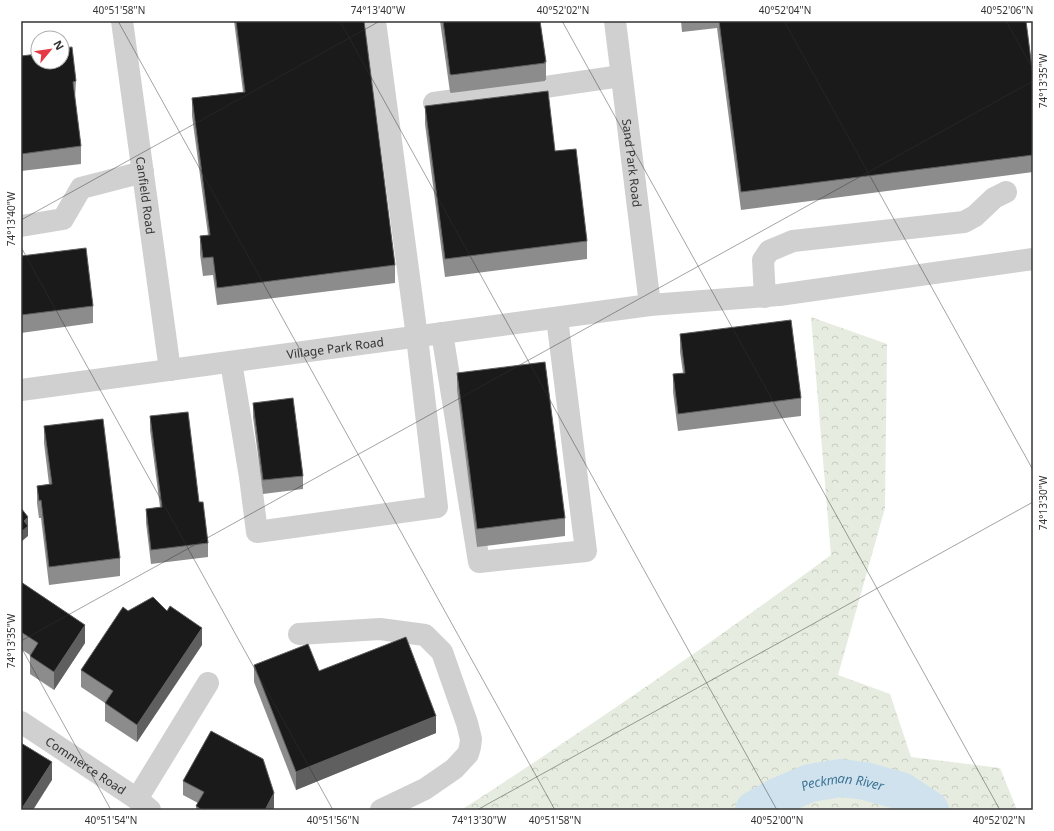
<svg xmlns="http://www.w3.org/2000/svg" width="1054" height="831" font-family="'Noto Sans',sans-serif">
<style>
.forest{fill:url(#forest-crowns)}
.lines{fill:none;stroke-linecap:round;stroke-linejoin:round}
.river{stroke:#cfe2ee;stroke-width:38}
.minor{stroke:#d0d0d0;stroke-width:22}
.wall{fill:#8c8c8c}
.shaded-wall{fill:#5f5f5f}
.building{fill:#1a1a1a;stroke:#5f5f5f}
.ticks{fill:none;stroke:#333;stroke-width:1;stroke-opacity:0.45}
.labels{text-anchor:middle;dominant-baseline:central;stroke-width:4;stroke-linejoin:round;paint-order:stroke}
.street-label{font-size:12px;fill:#333;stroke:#fff}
.water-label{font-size:13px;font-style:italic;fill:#3f7597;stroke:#fff}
.neatline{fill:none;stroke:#333;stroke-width:1.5}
.ticks-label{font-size:10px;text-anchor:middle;fill:#333}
</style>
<defs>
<pattern id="forest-crowns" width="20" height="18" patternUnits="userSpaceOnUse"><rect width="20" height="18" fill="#e6ecdf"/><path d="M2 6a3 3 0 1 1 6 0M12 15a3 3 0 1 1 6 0" fill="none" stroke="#c6cbc0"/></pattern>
</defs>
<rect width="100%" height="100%" fill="#fff"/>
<!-- forest -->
<path class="forest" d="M811 317 887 344 885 508 838 675 890 694 911 757 1000 768 1017 810H461C587 729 710 644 831 555Z"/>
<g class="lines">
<!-- river -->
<path class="river" id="s1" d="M754 810 777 797 810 783 841 778 865 781 901 791 930 810"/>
<!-- minor -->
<g class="minor">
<path id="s2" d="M122 21 170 370"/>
<path id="s3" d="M615 21 650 305"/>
<path d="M434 103 621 76"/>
<path d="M21 226 63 219 81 188 143 172"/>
<path d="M765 297 763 260 769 251 793 241 964 222 975 216 994 198 1006 192"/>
<path d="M442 333 479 562 586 551 557 318"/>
<path d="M231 362 250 477 257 532 437 507 417 337 375 21"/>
<path id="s4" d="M21 390 650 305 779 295 1033 259"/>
<path d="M299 634 380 629 425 635 442 652 467 723 471 739 470 747 468 754 454 769 425 789 381 810"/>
<path id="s5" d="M21 722 137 799 150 810"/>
<path d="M137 799 208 683"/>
</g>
</g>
<!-- wall -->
<g class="wall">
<path d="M234 21H364L395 265V283L217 305 213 275 203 276 200 254V236L208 235 192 116V98L243 92Z"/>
<path d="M440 21H540L546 62V80H545V81L451 93 450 92Z"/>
<path d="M681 21H1026L1033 76V172L741 210 717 28 682 32Z"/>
<path d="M21 56 76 81 75 99 81 146V164L21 171Z"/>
<path d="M425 106 555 151 587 241V259L445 277 425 124Z"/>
<path d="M21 256 93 306V323L21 333Z"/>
<path d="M680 334 801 398V416L678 431 673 392V374L683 373 680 352Z"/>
<path d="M457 373 565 518V536L477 547 457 390Z"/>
<path d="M253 403 303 476V489L263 494 253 417Z"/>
<path d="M150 416 199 502 208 543V557L151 564 146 523V509L160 507 150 430Z"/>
<path d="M44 426 120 558V576L49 585 41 518H39L37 503V486L49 484 44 443Z"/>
<path d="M21 582 85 643 54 690 30 674V655L21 649Z"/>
<path d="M202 645 137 742 105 721V703L81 687V670Z"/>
<path d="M254 665 319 671 436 733 296 790 254 682Z"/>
<path d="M183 781 274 807 273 810H196V806L198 803 183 795Z"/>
</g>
<!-- shaded-wall -->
<g class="shaded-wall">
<path d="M28 517V536L21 542V532L24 521Z"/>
<path d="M85 625V643L54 690V672Z"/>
<path d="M202 628V645L137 742V725Z"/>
<path d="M436 716V733L296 790V772Z"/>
<path d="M52 762V780L33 810H21Z"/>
<path d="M274 793V807L273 810H265Z"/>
</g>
<!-- building -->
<g class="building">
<path d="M236 21H364L395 265 217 288 213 257 203 258 200 236 210 235 192 98 245 92Z"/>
<path d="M443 21H540L546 62H544L545 63 451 75 450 74Z"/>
<path d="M719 21H1026L1033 76V155L741 192Z"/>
<path d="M72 47 76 81 73 82 81 146 21 154V56L38 54V62H62V48Z"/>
<path d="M548 91 555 151 576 149 587 241 445 259 425 106Z"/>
<path d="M86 248 93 306 21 315V256Z"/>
<path d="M791 320 801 398 678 414 673 374 685 373 680 334Z"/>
<path d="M545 362 565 518 477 529 457 373Z"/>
<path d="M293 398 303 476 263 480 253 403Z"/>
<path d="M188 412 199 502H203L208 543 151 550 146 509 162 507 150 416Z"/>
<path d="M103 419 120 558 49 567 41 500 39 501 37 486 52 484 44 426Z"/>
<path d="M21 508 28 517 24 521 28 526 21 532Z"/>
<path d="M21 582 85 625 54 672 30 656 38 643 21 632Z"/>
<path d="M153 597 167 611 170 606 202 628 137 725 105 703 113 691 81 670 123 607 128 611Z"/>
<path d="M406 637 436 716 296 772 254 665 308 644 319 671Z"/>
<path d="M211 731 263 759 274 793 265 810H202L196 806 204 792 183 781Z"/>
<path d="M21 743 52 762 21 810Z"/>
</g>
<!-- ticks -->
<path class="ticks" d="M118 21 555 810M340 21 777 810M562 21 1000 810M784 21 1033 470M1006 21 1033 69M21 220 380 21M21 247 333 810M21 641 1033 81M21 647 111 810M477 810 1033 502"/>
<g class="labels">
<!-- street labels -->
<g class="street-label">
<text stroke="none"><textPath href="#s3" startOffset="143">Sand Park Road</textPath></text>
<text stroke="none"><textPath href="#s2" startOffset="176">Canfield Road</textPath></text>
<text stroke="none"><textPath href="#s4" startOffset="317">Village Park Road</textPath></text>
<text stroke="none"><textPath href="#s5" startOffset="78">Commerce Road</textPath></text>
</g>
<!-- water labels -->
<g class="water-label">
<text stroke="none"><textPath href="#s1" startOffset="95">Peckman River</textPath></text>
</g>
</g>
<!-- border -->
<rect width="1054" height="831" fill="none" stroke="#ffffff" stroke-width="44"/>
<!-- north arrow -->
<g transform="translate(50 50) rotate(61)"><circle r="19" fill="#ffffff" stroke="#adadad"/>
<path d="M0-3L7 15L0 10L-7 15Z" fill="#e63946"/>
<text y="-6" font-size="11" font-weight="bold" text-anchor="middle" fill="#333333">N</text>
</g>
<rect x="22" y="22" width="1010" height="787" class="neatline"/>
<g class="ticks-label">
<text x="119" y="14">40°51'58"N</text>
<text x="378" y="14">74°13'40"W</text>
<text x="563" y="14">40°52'02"N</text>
<text x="785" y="14">40°52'04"N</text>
<text x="1007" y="14">40°52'06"N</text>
<text transform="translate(1043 81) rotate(-90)" y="4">74°13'35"W</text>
<text transform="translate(11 219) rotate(-90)" y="4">74°13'40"W</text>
<text transform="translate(1043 503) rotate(-90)" y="4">74°13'30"W</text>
<text transform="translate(11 641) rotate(-90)" y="4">74°13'35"W</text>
<text x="111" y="824">40°51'54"N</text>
<text x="333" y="824">40°51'56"N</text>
<text x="479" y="824">74°13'30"W</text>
<text x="555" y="824">40°51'58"N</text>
<text x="777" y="824">40°52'00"N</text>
<text x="999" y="824">40°52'02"N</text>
</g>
</svg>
